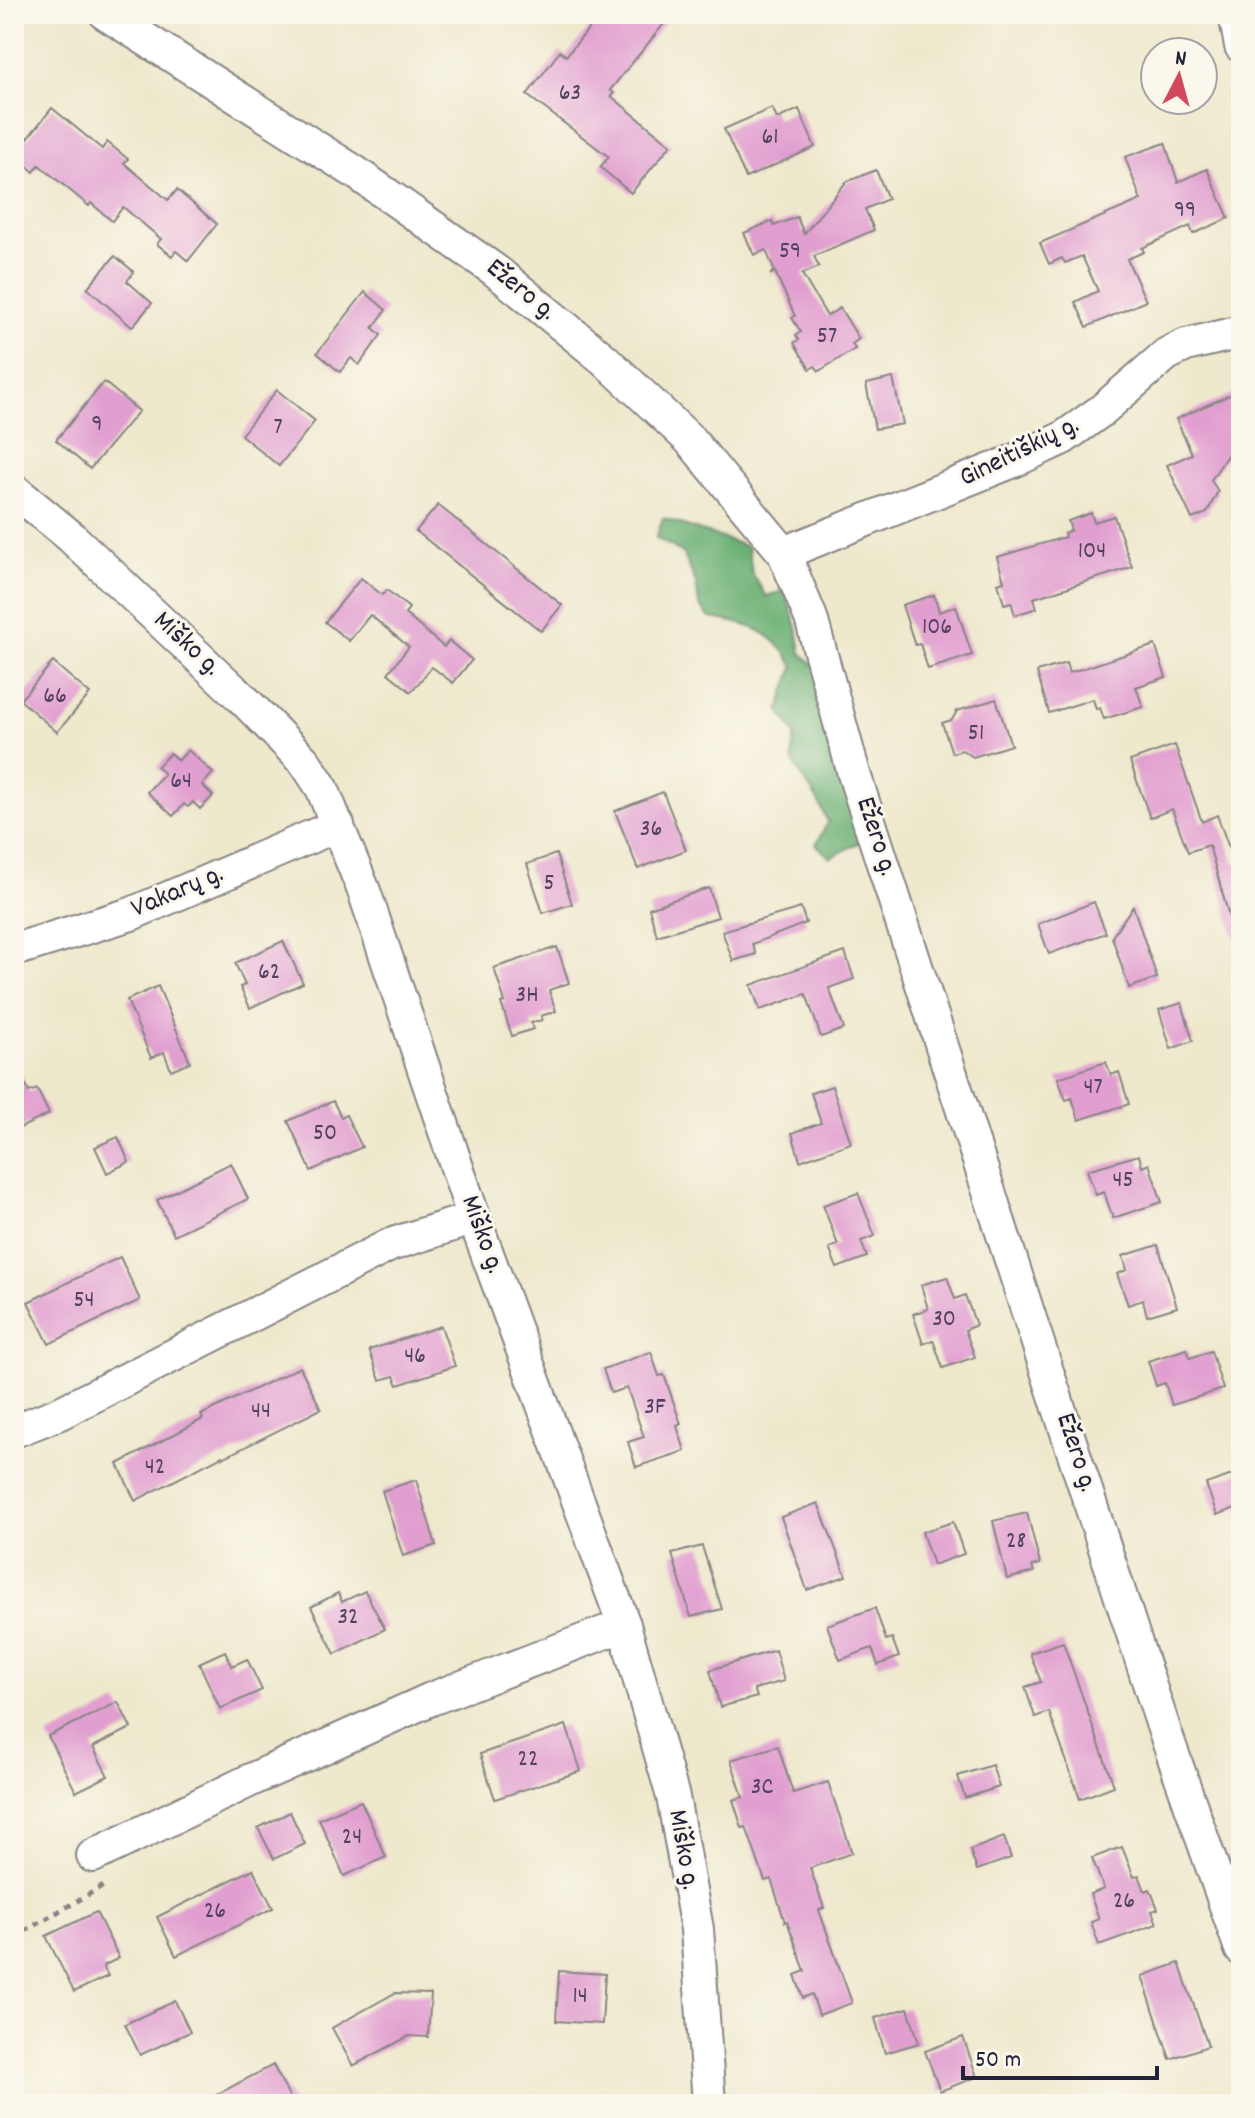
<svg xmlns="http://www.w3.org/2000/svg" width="1255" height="2118" font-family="Dekko,sans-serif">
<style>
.forest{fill:#6cb074;stroke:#476958;stroke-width:2}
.building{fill:#e19fd0}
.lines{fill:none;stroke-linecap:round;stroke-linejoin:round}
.minor-casing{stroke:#888584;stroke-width:36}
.path{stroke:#888584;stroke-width:5;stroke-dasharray:6 6;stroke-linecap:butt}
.minor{stroke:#fff;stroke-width:32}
.labels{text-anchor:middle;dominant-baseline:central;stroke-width:6;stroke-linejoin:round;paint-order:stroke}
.number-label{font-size:24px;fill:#524160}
.street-label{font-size:28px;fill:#22223b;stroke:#fbf7ec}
</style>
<rect width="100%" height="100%" fill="#fbf7ec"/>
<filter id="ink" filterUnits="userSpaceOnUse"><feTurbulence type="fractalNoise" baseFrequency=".0125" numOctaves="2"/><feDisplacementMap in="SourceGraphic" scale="16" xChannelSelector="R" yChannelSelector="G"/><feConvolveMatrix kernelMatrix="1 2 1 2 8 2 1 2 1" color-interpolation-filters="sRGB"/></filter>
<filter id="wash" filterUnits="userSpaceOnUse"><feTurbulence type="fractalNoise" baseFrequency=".006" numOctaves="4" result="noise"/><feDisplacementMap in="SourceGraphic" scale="32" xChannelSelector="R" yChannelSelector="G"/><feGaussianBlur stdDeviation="1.8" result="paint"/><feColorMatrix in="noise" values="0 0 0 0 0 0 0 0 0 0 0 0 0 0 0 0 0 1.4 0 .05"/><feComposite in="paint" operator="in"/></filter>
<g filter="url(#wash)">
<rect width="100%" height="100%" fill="#eee8cc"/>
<!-- forest -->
<path class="forest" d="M663 518 748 547 752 573 766 596 784 591 797 627 801 653 817 668 860 842 830 858 816 844 828 822 818 801 792 760 795 734 779 709 794 667C774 630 750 624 710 618L699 605 696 583 683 553 656 538Z"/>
<g id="blocks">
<!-- building -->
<g class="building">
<path d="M601 14H672L610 90 614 93 611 96 671 145 631 193 600 167 609 157 527 95 560 51 566 56Z"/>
<path d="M52 108 102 149 107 142 128 159 124 163 168 200 177 190 217 224 188 261 176 251 172 256 157 244 161 239 123 207 112 221 91 203 89 206 39 165 34 172 14 155Z"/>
<path d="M772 108 777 119 799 109 815 147 746 178 724 129Z"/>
<path d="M1165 143 1178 182 1207 169 1229 218 1193 234 1190 226 1142 248 1144 252 1127 259 1146 301 1087 327 1075 302 1098 291 1082 256 1065 263 1062 258 1049 264 1040 243 1141 200 1125 157Z"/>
<path d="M876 170 888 199 865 209 874 230 814 256 819 267 802 274 827 316 840 308 859 339 852 344 855 349 819 371 815 366 810 369 794 343 799 340 796 335 801 332 792 318 795 316 775 272 770 275 774 270 766 250 754 255 744 233 772 221 774 226 797 217 804 234 846 182Z"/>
<path d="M115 256 134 272 127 281 152 303 132 327 87 288Z"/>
<path d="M365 292 386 310 373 328 381 335 359 365 351 358 340 372 317 353Z"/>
<path d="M893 378 903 424 875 429 866 384Z"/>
<path d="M104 382 139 411 90 469 56 440Z"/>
<path d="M277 390 315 421 279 466 241 435Z"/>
<path d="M1241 390V434L1211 480 1218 491 1207 513 1192 519 1167 465 1192 454 1176 419Z"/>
<path d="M438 505 562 605 541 631 416 531Z"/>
<path d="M1091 513 1094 522 1114 516 1132 567 1034 598 1037 608 1015 615 1011 602 1004 604 998 583 1004 581 997 557 1065 537 1064 533 1071 530 1068 521Z"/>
<path d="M361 578 382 595 387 590 409 608 405 614 444 647 449 641 472 660 453 683 432 667 411 692 388 673 409 647 370 615 349 641 325 622Z"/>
<path d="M934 595 939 612 956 606 972 655 928 669 920 644 915 645 902 605Z"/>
<path d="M1155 645 1166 677 1136 687 1143 707 1104 719 1100 708 1096 709 1093 699 1049 713 1037 672 1066 663 1069 673Z"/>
<path d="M53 662 90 694 57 732 20 700Z"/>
<path d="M996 699 1011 745 973 757 962 750 952 753 942 723 952 720 957 711Z"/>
<path d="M1175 745 1202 822 1217 815 1235 864 1241 862V937L1235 938 1209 845 1188 852 1172 809 1150 818 1130 761Z"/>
<path d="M188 750 213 773 202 785 213 796 200 809 193 802 188 807 184 804 173 816 147 792 164 774 157 767 170 753 178 761Z"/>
<path d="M663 792 686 850 638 869 615 811Z"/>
<path d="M556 854 572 904 543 913 527 864Z"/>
<path d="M709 888 718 917 657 936 649 908Z"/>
<path d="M1094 902 1106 933 1049 954 1038 924Z"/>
<path d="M1133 906 1157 978 1129 988 1112 937Z"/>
<path d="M801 908 806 923 752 944 756 954 733 961 722 931Z"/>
<path d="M283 941 303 983 250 1008 240 987 245 985 235 963Z"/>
<path d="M557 947 569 983 549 990 556 1011 541 1016 542 1020 531 1023 533 1029 512 1036 501 1003 505 1002 494 968Z"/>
<path d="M845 952 854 979 829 988 844 1029 821 1037 806 994 760 1010 751 985Z"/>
<path d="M158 986 190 1062 171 1070 164 1052 151 1058 127 1000Z"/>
<path d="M1182 1003 1193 1041 1171 1049 1159 1010Z"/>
<path d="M14 1060 29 1092 37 1089 49 1114 14 1131Z"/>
<path d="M1106 1062 1111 1075 1119 1072 1129 1104 1079 1120 1072 1098 1066 1100 1058 1078Z"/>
<path d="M832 1086 851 1143 800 1161 792 1133 821 1123 811 1093Z"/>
<path d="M333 1101 341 1117 346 1115 362 1147 311 1171 288 1121Z"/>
<path d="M118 1137 129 1162 107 1173 95 1147Z"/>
<path d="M1139 1155 1142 1167 1149 1164 1162 1202 1113 1218 1104 1192 1096 1195 1087 1170Z"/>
<path d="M231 1163 248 1199 174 1235 157 1200Z"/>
<path d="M858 1193 875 1236 861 1241 867 1257 837 1268 829 1248 838 1245 823 1205Z"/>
<path d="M1158 1245 1177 1307 1147 1316 1143 1300 1128 1305 1117 1274 1127 1270 1123 1256Z"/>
<path d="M120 1257 140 1300 49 1344 28 1302Z"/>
<path d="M947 1277 955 1299 965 1295 976 1325 965 1330 975 1357 943 1368 933 1340 923 1344 913 1314 928 1309 921 1285Z"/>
<path d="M441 1326 455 1366 398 1385 394 1376 380 1380 369 1350Z"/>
<path d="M1187 1349 1190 1358 1211 1351 1223 1389 1172 1405 1165 1383 1156 1386 1148 1361Z"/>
<path d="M651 1352 659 1376 664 1375 681 1424 677 1426 685 1451 636 1467 628 1442 644 1437 627 1388 611 1393 603 1369Z"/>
<path d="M300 1367 321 1409 223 1458 222 1456 135 1501 118 1464 203 1419 201 1415Z"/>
<path d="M1241 1472V1506L1217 1515 1206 1484Z"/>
<path d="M416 1480 436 1545 403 1556 382 1491Z"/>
<path d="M818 1503 846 1576 807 1590 781 1517Z"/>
<path d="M1027 1513 1040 1564 1032 1566 1034 1572 1007 1579 993 1521Z"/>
<path d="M953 1522 964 1554 933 1565 922 1532Z"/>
<path d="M702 1546 722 1609 691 1617 672 1554Z"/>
<path d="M365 1591 385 1629 335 1654 311 1607 338 1593 342 1602Z"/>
<path d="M875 1608 886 1640 892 1638 899 1657 878 1665 872 1648 840 1660 827 1625Z"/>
<path d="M1063 1642 1114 1786 1080 1799 1049 1712 1035 1717 1025 1687 1041 1682 1030 1653Z"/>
<path d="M775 1650 784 1681 754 1689 757 1697 720 1707 710 1670Z"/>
<path d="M225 1651 232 1666 247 1659 262 1690 220 1709 199 1663Z"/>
<path d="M118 1702 131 1728 93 1747 108 1776 76 1792 48 1736Z"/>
<path d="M566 1725 581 1771 495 1799 480 1754Z"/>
<path d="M778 1746 793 1793 828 1782 852 1853 810 1868 824 1908 819 1910 852 2003 819 2015 812 1994 803 1998 795 1975 805 1971 787 1921 785 1922 771 1879 765 1881 746 1827 742 1828 733 1800 743 1797 731 1760Z"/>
<path d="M992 1765 999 1787 965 1798 958 1776Z"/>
<path d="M361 1801 386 1857 344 1876 319 1819Z"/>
<path d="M290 1812 305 1844 274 1859 258 1828Z"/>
<path d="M1004 1837 1011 1858 977 1870 970 1850Z"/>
<path d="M1122 1847 1134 1877 1139 1875 1145 1891 1150 1889 1158 1909 1152 1911 1157 1924 1099 1945 1091 1922 1099 1919 1090 1894 1104 1889 1092 1858Z"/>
<path d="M253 1869 273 1908 176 1956 157 1917Z"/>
<path d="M96 1912 119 1958 103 1966 108 1976 74 1992 46 1936Z"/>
<path d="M1179 1963 1208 2046 1170 2059 1142 1976Z"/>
<path d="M559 1971 605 1974 602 2024 556 2021Z"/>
<path d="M395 1993 431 1994 428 2037 409 2036 353 2066 332 2028Z"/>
<path d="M175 2001 190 2032 140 2055 125 2024Z"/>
<path d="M908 2008 919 2043 885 2053 875 2018Z"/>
<path d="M963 2037 977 2077 940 2091 925 2051Z"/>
<path d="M273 2065 293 2104H199Z"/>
</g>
</g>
</g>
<g filter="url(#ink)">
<use href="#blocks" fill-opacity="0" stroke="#888584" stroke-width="2"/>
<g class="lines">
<!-- minor casing -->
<g class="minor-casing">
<g id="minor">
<path d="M106 14 355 172 496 271 605 360 690 440 784 553 811 618 854 774 1044 1362 1165 1732 1241 1949"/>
<path d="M1235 14 1241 46"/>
<path d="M14 490 70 536 243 699 305 762 322 788 364 891 474 1218 624 1625 673 1797 697 1929 709 2104"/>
<path d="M784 553 1016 460 1063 438 1101 411 1167 354 1186 345 1241 332"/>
<path d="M14 950 131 914 338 825"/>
<path d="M14 1431 60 1413 390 1245 474 1218"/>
<path d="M93 1856 255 1778 431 1699 624 1625"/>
</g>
</g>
<!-- path -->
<path class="path" d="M14 1937 107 1884"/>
<!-- minor -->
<use href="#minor" class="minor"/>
</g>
</g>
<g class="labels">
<!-- number labels -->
<g class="number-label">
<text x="570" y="94">63</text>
<text x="770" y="138">61</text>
<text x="1185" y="211">99</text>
<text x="790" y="252">59</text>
<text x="827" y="337">57</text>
<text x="97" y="425">9</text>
<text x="278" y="428">7</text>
<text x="1092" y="552">104</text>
<text x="937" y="628">106</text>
<text x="55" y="697">66</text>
<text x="976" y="734">51</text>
<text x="181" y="782">64</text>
<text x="651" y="830">36</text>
<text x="549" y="884">5</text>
<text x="269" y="973">62</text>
<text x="527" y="996">3H</text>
<text x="1093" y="1088">47</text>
<text x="325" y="1134">50</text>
<text x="1123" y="1181">45</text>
<text x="84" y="1301">54</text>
<text x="944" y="1320">30</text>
<text x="415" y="1357">46</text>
<text x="655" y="1408">3F</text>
<text x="261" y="1412">44</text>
<text x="155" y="1468">42</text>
<text x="1016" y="1542">28</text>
<text x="348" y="1618">32</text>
<text x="528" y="1760">22</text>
<text x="762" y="1788">3C</text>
<text x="352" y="1838">24</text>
<text x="1124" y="1902">26</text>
<text x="215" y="1912">26</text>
<text x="580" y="1997">14</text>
</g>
<!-- street labels -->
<g class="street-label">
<text transform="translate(520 291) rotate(39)">Ežero g.</text>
<text transform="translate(1020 453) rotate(-26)">Gineitiškių g.</text>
<text transform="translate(186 645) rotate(43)">Miško g.</text>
<text transform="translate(875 837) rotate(72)">Ežero g.</text>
<text transform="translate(178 893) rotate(-23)">Vakarų g.</text>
<text transform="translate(481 1235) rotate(70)">Miško g.</text>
<text transform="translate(1075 1453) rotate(72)">Ežero g.</text>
<text transform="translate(682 1850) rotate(80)">Miško g.</text>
</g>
</g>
<!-- margin -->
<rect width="1255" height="2118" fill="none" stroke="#fbf7ec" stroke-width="48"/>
<!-- north arrow -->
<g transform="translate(1179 76) rotate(6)"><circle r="38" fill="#fbf7ec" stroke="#a4a2a5" stroke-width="2"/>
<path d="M0-6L14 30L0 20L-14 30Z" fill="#d1495b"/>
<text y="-12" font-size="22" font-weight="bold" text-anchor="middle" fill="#22223b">N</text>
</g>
<!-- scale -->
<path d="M963 2066v12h194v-12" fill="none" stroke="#22223b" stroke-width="4"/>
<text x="975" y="2066" font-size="24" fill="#22223b" stroke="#fbf7ec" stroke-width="6" paint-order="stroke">50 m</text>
</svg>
